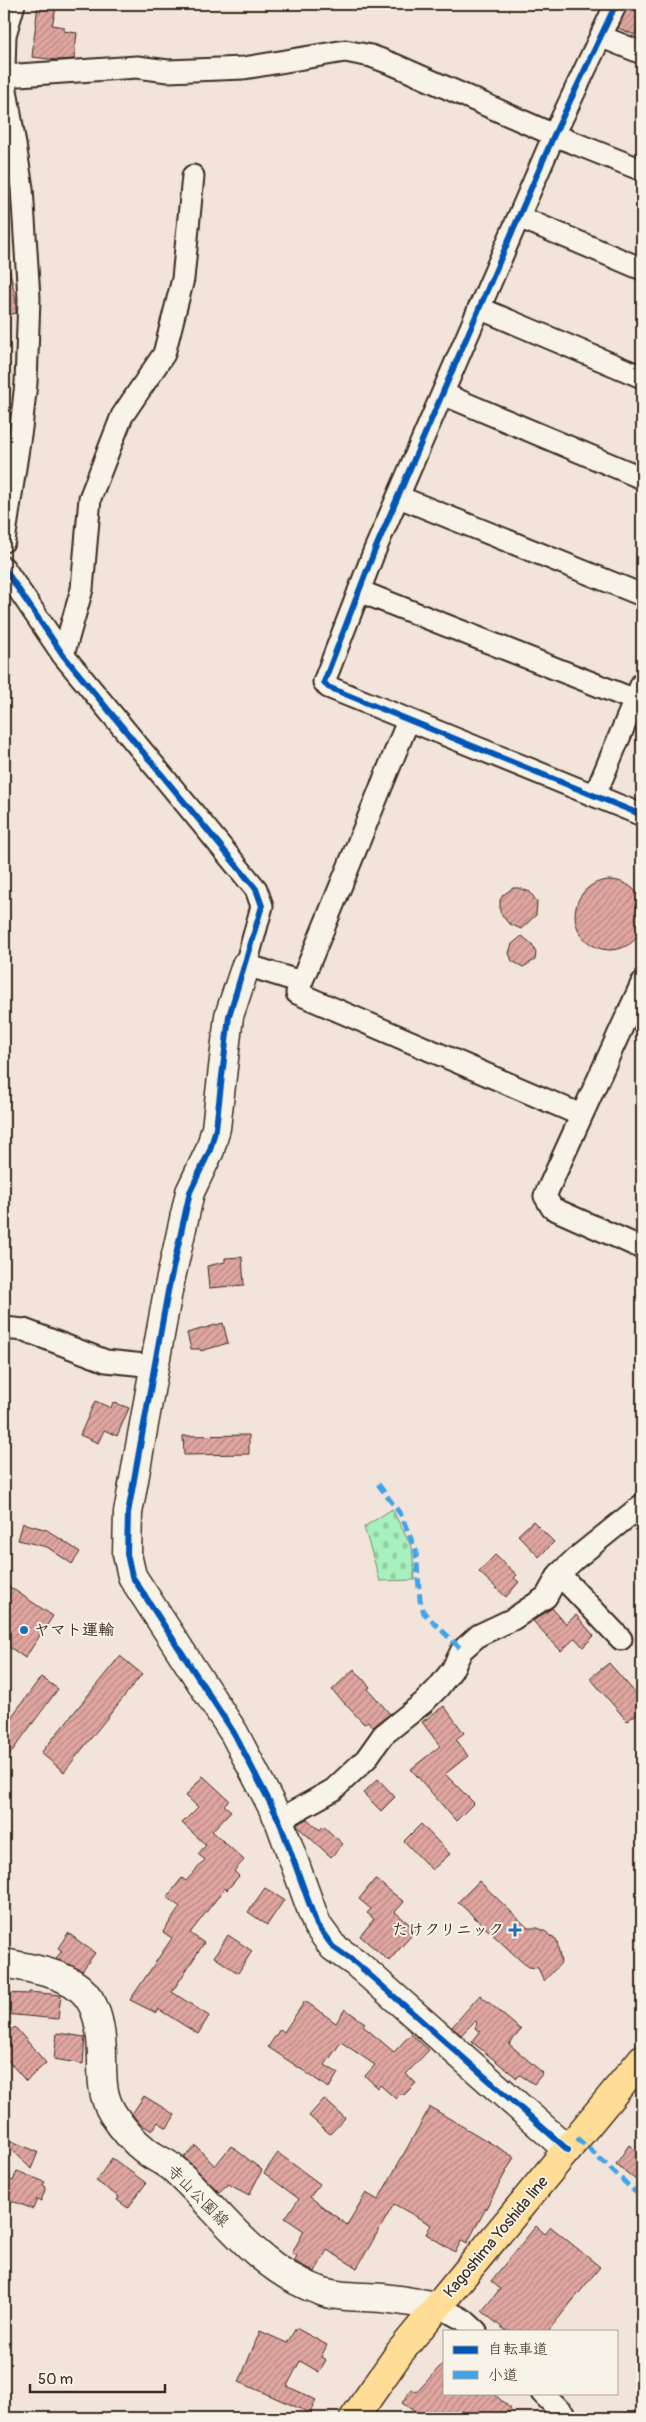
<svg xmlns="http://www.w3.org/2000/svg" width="646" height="2422" font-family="Pangolin,'Klee One',sans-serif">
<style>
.cemetery{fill:url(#cemetery-stones);stroke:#728d6e}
.building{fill:url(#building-hatch);stroke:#3b2a1e}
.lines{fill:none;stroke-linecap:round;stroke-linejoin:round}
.street-casing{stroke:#3b2a1e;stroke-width:25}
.secondary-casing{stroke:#3b2a1e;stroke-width:31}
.primary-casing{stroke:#3b2a1e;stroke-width:31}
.street{stroke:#f7f3e8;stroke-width:21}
.secondary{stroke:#f7f3e8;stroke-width:28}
.primary{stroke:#ffdd96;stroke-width:28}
.quiet{stroke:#3fa3ea;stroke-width:5;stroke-dasharray:10 5;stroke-linecap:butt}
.cycleway-casing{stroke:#f7f3e8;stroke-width:9}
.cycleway{stroke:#0057b8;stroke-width:6}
.poi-dot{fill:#1f6fb2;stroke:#f7f3e8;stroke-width:2}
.labels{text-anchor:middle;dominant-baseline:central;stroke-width:4;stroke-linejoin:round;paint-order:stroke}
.poi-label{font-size:16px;font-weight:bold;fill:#3b2a1e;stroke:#f7f3e8;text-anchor:start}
.street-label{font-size:16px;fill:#3b2a1e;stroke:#f7f3e8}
</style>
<defs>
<pattern id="cemetery-stones" width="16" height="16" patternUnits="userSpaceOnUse" patternTransform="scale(1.25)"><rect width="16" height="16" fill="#a8f0bd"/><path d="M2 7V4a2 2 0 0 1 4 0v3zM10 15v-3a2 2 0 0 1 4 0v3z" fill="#92cea2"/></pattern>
<pattern id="building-hatch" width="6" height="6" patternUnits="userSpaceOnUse" patternTransform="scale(1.25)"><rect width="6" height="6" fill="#e0a6a1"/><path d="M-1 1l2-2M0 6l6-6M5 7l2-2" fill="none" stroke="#b78783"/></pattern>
</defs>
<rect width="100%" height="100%" fill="#f2e4da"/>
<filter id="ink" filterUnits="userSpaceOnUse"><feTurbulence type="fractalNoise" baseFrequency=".02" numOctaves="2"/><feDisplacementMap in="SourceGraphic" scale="10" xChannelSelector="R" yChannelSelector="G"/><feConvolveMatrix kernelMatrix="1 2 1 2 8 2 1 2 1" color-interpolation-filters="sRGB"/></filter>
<g filter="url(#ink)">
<!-- cemetery -->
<path class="cemetery" d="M392 1509 412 1548 415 1580 380 1581 364 1527Z"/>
<!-- building -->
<g class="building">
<path d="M38 4H57L52 25 64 27V31L77 33 74 59 57 60 32 57Z"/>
<path d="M628 4 642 8V19L635 35 618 28Z"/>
<path d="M10 271 16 301V313L4 316V272Z"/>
<circle cx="610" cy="915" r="35"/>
<path d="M513 888H519L530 892 537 902 536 915 521 929 508 923 500 912V900L503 895Z"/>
<path d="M522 936 532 944 536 952 535 960 523 967 512 961 509 953 512 944Z"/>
<path d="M242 1257 244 1285 209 1288 207 1266 225 1262V1258Z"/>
<path d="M223 1323 228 1343 201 1351 200 1349H191L187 1333Z"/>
<path d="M95 1401 111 1408 113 1402 129 1408 117 1436 104 1430 98 1443 80 1435Z"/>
<path d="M249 1435V1454L184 1455 183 1436Z"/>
<path d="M533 1521 554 1542 539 1557 518 1535Z"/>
<path d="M23 1523 47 1530 80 1552 72 1564 47 1547 18 1540Z"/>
<path d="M495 1555 517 1575 514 1578 519 1582 506 1597 479 1572Z"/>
<path d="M4 1583 53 1616 25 1658 4 1643Z"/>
<path d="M552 1608 566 1624 576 1615 594 1636 583 1647 575 1638 561 1651 533 1621Z"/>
<path d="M120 1656 142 1674 64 1772 41 1753Z"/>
<path d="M609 1663 638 1696 642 1705V1710L627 1721 590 1678Z"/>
<path d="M354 1669 370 1687 368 1689 390 1714 373 1727 368 1721 364 1724 332 1690Z"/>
<path d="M41 1677 58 1689 4 1762V1727Z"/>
<path d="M444 1706 464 1733 456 1739 468 1756 445 1774 474 1803 456 1821 411 1769 440 1746 422 1722Z"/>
<path d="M203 1776 229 1800 224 1805 231 1811 212 1831 244 1860 234 1871 239 1876 227 1890 225 1888 190 1933 204 1943 172 1992 209 2016 198 2034 158 2009 156 2013 130 2000 172 1938 163 1932 180 1907 167 1897 182 1878 186 1881 205 1860 198 1854 206 1845 182 1823 198 1807 186 1796Z"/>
<path d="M378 1779 395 1797 381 1811 363 1793Z"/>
<path d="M307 1819 320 1830 323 1826 343 1844 331 1857 299 1828 297 1824Z"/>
<path d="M421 1824 450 1854 432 1870 404 1841Z"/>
<path d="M375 1879 404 1902 395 1912 416 1930 389 1961 360 1936 374 1919 367 1913 371 1909 359 1899Z"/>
<path d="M479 1881 528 1928H538L546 1932 557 1941 561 1963 544 1981 538 1968 529 1967 522 1962 458 1902Z"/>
<path d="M265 1888 284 1900 267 1925 248 1912Z"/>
<path d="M68 1933 95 1953 82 1971 56 1958 62 1951 58 1948Z"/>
<path d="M228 1935 252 1951 238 1973 214 1957Z"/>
<path d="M29 1992 61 1995 58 2019 5 2014 6 1993 29 1994Z"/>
<path d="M480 1995 521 2030 509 2044 543 2073 534 2084 520 2075 517 2078 472 2042 480 2032 475 2028 477 2023 475 2021 461 2035 452 2027Z"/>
<path d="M305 2001 336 2023 345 2009 365 2023 363 2026 394 2052 411 2034 429 2050 406 2074 416 2083 404 2095 402 2093 396 2099 380 2085 378 2088 365 2076 375 2065 341 2042 325 2065 338 2073 329 2088 268 2047 280 2029 284 2032Z"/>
<path d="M15 2027 46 2063 26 2081 4 2056V2036Z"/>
<path d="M57 2033 85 2037 83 2064 54 2059Z"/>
<path d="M144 2096 175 2115 167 2128 158 2122 152 2131 139 2123 132 2114Z"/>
<path d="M324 2099 345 2118 330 2134 309 2116Z"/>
<path d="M430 2107 514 2157 467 2243 462 2240 455 2252 426 2234 431 2225 394 2204 357 2268 327 2250 315 2272 294 2261 297 2256 292 2253 304 2231 285 2218 299 2199 264 2173 278 2153 320 2184 310 2197 347 2225 366 2193 378 2200Z"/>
<path d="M4 2138 38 2152 31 2169 4 2141Z"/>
<path d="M629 2145 642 2155V2185L616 2164Z"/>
<path d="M196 2146 215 2166 231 2146 262 2170 249 2195 228 2184 219 2192 184 2157Z"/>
<path d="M112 2158 146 2183 128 2208 117 2200 119 2197 96 2181Z"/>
<path d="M17 2171 45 2182 43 2185 46 2187 41 2201 37 2199 33 2209 4 2198V2177L13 2181Z"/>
<path d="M536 2226 545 2234 551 2227 600 2267 548 2331H506L482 2311 500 2289 491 2281Z"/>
<path d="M296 2328 327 2345 321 2357 326 2360 319 2372 300 2361 287 2386 316 2400 310 2413 239 2382 260 2331 287 2343Z"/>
<path d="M445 2361V2393H493L511 2409 503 2418H424L402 2403 411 2389 417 2392Z"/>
</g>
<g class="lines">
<!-- street casing -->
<g class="street-casing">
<g id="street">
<path d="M616 4 554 135 374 552 324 682 328 687 642 815"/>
<path d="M602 37 642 53"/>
<path d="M4 70 5 35 14 4"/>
<path d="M4 76 137 67 168 71 244 68 345 51 371 56 395 65 554 135 642 170"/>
<path d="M4 77 22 188 29 298 26 383 21 428 4 541"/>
<path d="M519 217 642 269"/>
<path d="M479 308 642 377"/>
<path d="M443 394 642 478"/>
<path d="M399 497 642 595"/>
<path d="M4 568 63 655 256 889 262 906 246 965 301 982"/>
<path d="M359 591 635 700"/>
<path d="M63 655 82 589 90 498 122 416 164 354 183 279 193 176"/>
<path d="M408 721 297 993 581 1115"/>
<path d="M595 795 642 683"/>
<path d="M642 983 545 1196 552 1208 642 1248"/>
<path d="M4 1328 24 1330 106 1361 154 1366"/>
<path d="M559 1574 621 1639"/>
<path d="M279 1820 333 1790 366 1759 383 1735 423 1703 438 1688 452 1670 462 1650 479 1635 513 1619 546 1597 559 1574 575 1559 642 1505"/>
<path d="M438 2306 464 2320 476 2331"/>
<path d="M542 2393 567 2418"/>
</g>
</g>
<!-- secondary casing -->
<g class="secondary-casing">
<g id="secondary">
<path d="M246 965 229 1016 216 1128 210 1150 190 1192 168 1291 128 1513 127 1554 132 1576 234 1733 279 1820 317 1925 333 1947 356 1963 568 2150"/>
<path d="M4 1963C72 1976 102 1982 102 2060 102 2079 102 2097 113 2114 122 2128 133 2141 146 2151 154 2158 166 2162 174 2169 221 2212 256 2268 318 2290 338 2298 360 2296 382 2298 400 2300 419 2303 438 2306"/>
</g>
</g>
<!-- primary casing -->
<g class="primary-casing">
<path id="primary" d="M354 2418 400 2352 642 2059"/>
</g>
<!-- street -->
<use href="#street" class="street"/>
<!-- secondary -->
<use href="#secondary" class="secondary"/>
<!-- primary -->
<use href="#primary" class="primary"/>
<!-- quiet -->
<g class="quiet">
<path d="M378 1484 401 1515 416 1551 420 1600 424 1613 462 1650"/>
<path d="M577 2138 642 2198"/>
</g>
<!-- cycleway casing -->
<g class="cycleway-casing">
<g id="cycleway">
<path d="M616 4 554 135 374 552 324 682 328 687 642 815"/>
<path d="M4 568 63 655 256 889 262 906 229 1016 216 1128 210 1150 190 1192 168 1291 128 1513 127 1554 132 1576 234 1733 279 1820 317 1925 333 1947 356 1963 568 2150"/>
</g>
</g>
<!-- cycleway -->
<use href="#cycleway" class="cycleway"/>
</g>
</g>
<!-- markers -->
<g class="poi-dot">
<circle cx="24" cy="1630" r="5"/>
<path d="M512.5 1922.5h5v5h5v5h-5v5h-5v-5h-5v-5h5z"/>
</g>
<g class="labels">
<!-- poi labels -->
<g class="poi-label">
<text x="34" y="1630">ヤマト運輸</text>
<text x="504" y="1930" text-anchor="end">たけクリニック</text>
</g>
<!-- street labels -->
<g class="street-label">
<text transform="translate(198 2196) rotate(45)">寺山公園線</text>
<text transform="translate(496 2237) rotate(-50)">Kagoshima Yoshida line</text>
</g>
</g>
<!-- margin -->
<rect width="646" height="2422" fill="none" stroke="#f7f3e8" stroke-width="20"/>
<rect x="10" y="10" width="626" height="2402" fill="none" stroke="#3b2a1e" stroke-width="2" filter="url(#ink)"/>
<!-- legend -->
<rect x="443" y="2330" width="175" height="65" fill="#f7f3e8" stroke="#aca397"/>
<rect x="453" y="2346" width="25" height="8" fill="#0057b8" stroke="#aca397"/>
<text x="488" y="2354" font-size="15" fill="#3b2a1e">自転車道</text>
<rect x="453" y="2371" width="25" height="8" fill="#3fa3ea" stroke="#aca397"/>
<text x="488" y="2380" font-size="15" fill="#3b2a1e">小道</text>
<!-- scale -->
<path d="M30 2384v8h135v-8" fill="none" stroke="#3b2a1e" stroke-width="2.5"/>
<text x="38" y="2384" font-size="15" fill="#3b2a1e" stroke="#f7f3e8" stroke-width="4" paint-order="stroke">50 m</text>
</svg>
